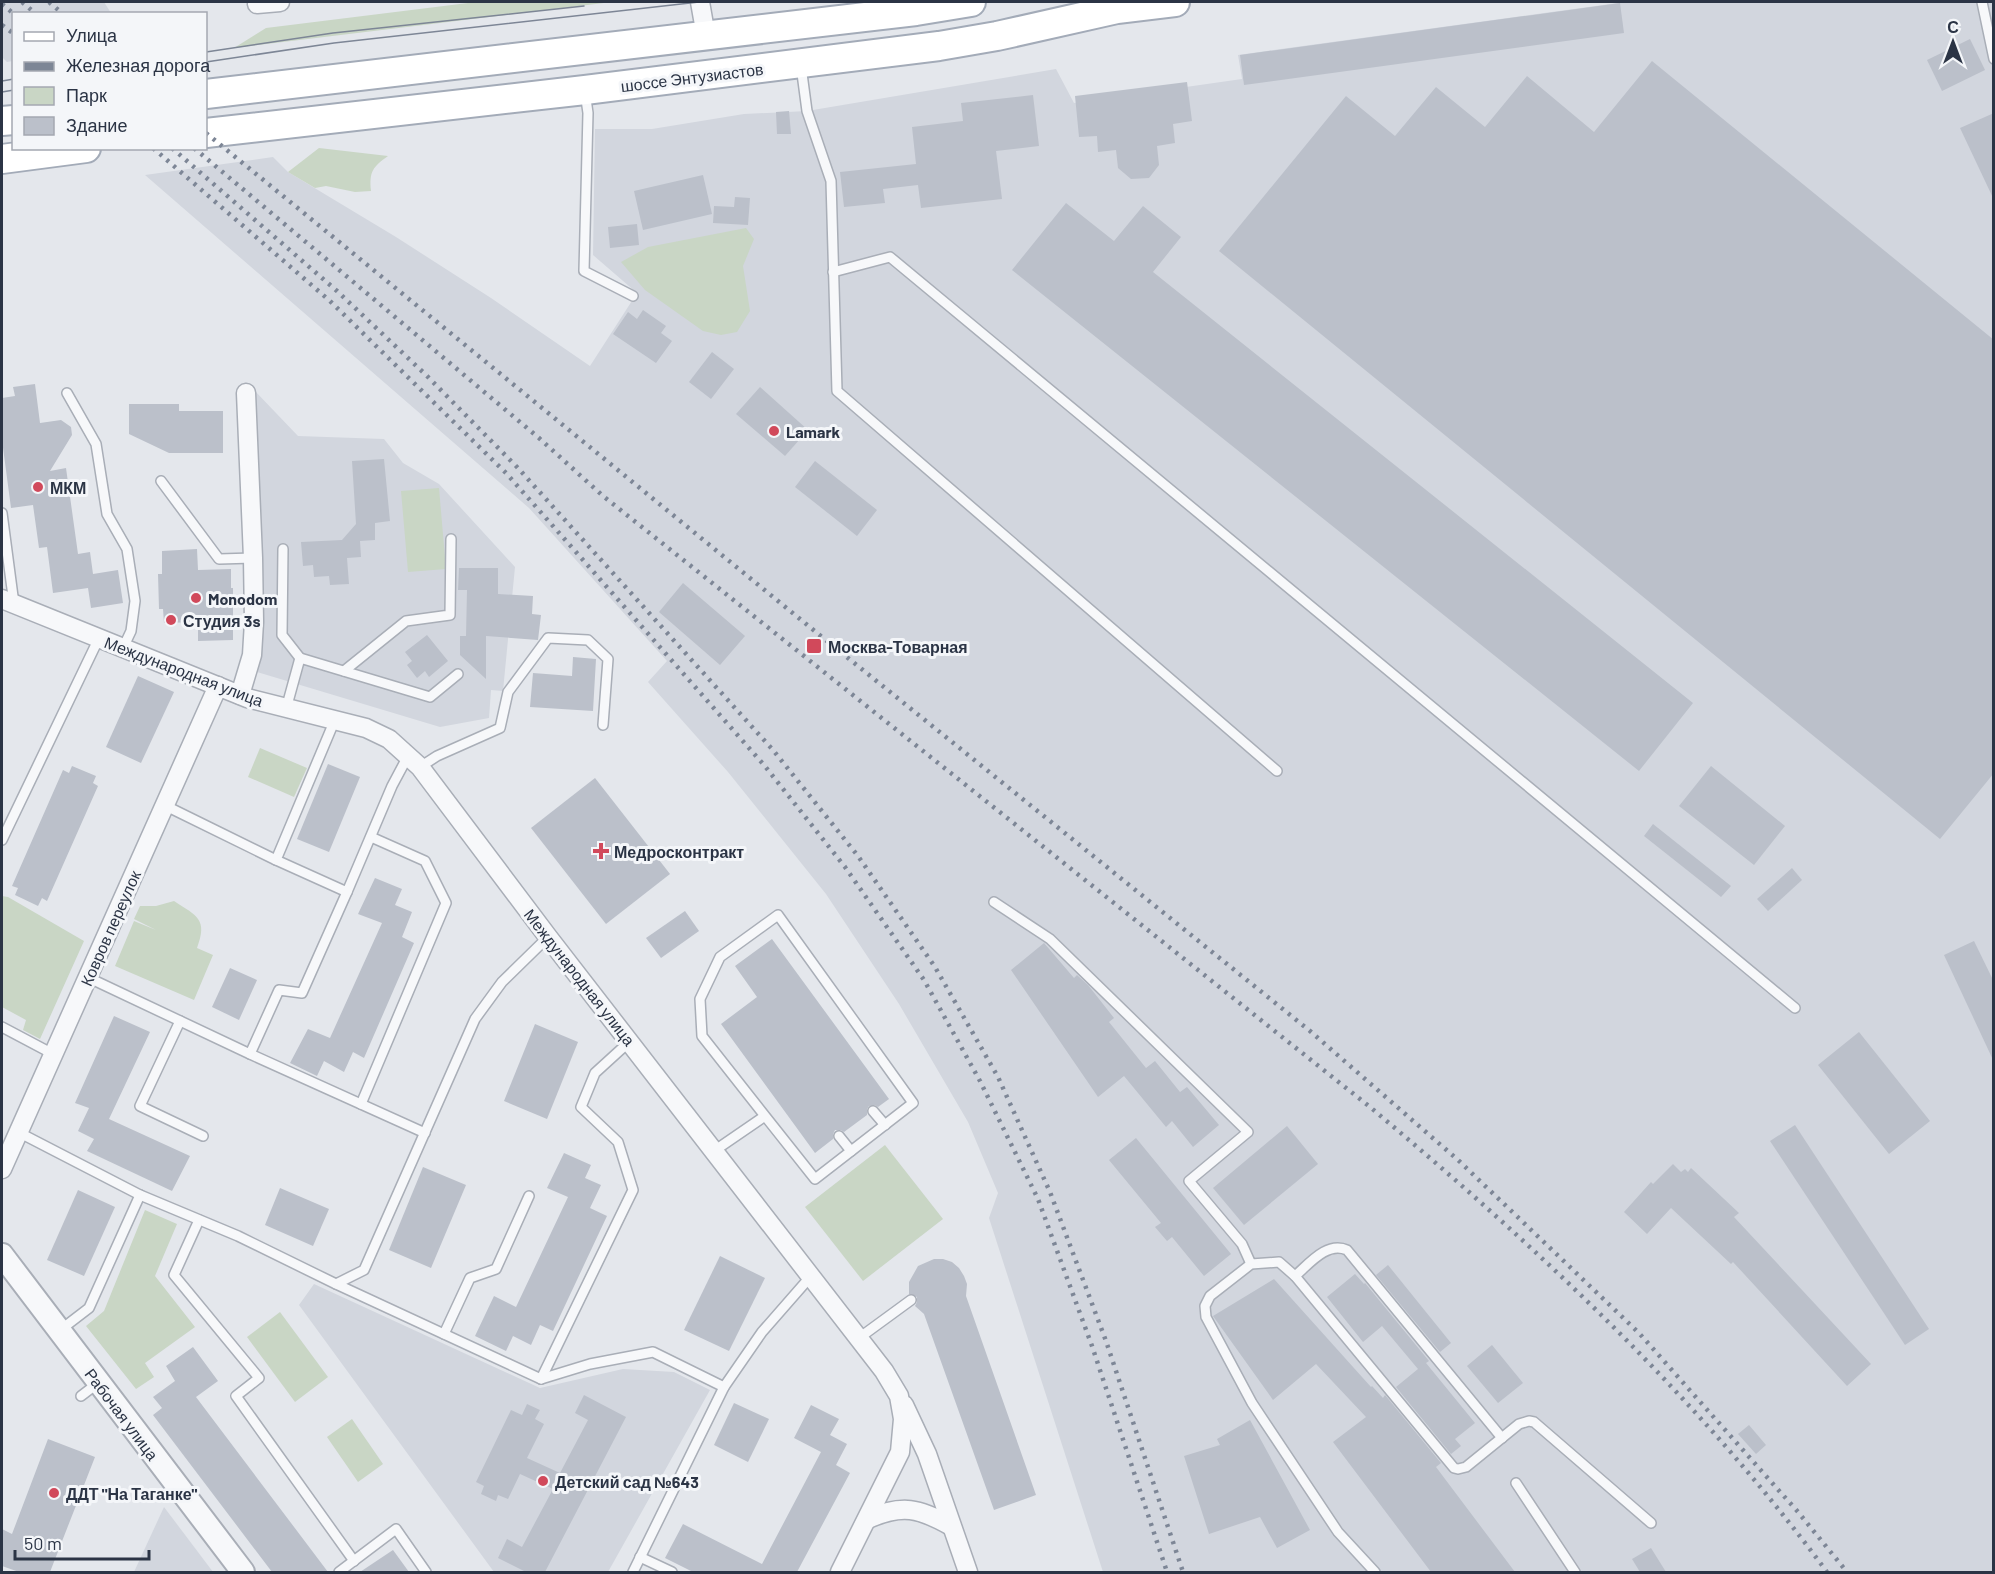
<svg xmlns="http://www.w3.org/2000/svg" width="1995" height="1574" font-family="Barlow,sans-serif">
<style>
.built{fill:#d2d6de}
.green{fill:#c9d6c5}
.building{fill:#bbc0ca}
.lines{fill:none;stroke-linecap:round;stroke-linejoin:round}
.service-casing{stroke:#a9aeb7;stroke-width:12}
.minor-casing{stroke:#a9aeb7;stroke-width:21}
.tertiary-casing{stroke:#a9aeb7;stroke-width:26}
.primary-casing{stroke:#a3abb8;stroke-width:32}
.service{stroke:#f7f8fa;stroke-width:9}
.minor{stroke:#f7f8fa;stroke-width:18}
.tertiary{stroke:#f7f8fa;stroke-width:22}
.primary{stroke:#fff;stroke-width:28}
.tram{stroke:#7d8696;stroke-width:1.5}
.rail{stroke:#7d8696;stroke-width:4.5;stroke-dasharray:3 6;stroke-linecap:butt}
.poi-dot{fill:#d1495b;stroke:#f4f6f9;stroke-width:2}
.labels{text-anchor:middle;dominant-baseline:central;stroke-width:6;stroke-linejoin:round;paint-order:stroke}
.street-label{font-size:16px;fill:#2b3445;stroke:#f4f6f9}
.poi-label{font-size:16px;font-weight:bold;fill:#2b3445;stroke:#f4f6f9;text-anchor:start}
</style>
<rect width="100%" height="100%" fill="#e4e7ec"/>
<!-- built -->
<g class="built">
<path d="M2 2H104L111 13 14 14 13 61 7 62 2 57Z"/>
<path d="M1625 2H1993V1572H1103L989 1218 998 1193 968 1122 899 1004 826 894 728 772 648 682 667 661 529 508 145 175 273 157 288 172 396 237 491 298 590 366 637 293 593 255 595 129H652L744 114 807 111 1056 69 1074 103 1242 79 1238 55Z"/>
<path d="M252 388 298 436 384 439 403 463 439 484 515 567 503 691 491 690 489 718 440 727 257 672 260 624Z"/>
<path d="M314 1284 540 1388 623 1369 674 1372 710 1390 608 1572H494L299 1305Z"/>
<path d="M164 1507 213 1572H134Z"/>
</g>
<!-- green -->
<g class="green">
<path d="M476 2H612L234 48 266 28Z"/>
<path d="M319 148 388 156C373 167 369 171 371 191L355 192 326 186 315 188 288 172Z"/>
<path d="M746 228 754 239 743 266 750 311 737 332 721 335 703 331 645 290 621 262 648 247Z"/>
<path d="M439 488 446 569 408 572 401 491Z"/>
<path d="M260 748 307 768 294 797 248 777Z"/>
<path d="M2 896 8 897 84 941 40 1039 23 1030 26 1020 2 1007Z"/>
<path d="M174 901C197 916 208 919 197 948L213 955 194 1000 115 966 134 921 156 930 134 919 140 906H156Z"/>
<path d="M885 1145 943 1219 863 1281 805 1207Z"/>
<path d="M145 1210 177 1224 155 1276 195 1327 145 1363 154 1377 136 1389 86 1326 104 1311Z"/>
<path d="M280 1312 328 1377 295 1402 247 1337Z"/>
<path d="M352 1419 383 1464 358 1482 327 1437Z"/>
</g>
<!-- building -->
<g class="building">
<path d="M1620 3 1624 33 1244 85 1240 55Z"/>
<path d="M1970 39 1985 70 1942 91 1927 60Z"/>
<path d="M1652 61 1994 340V773L1940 839 1219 251 1346 96 1395 136 1436 87 1485 127 1527 76 1594 132Z"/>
<path d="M1187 82 1192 121 1173 124 1175 143 1157 146 1159 165 1149 178 1131 179 1118 168 1116 150 1098 152 1097 136 1079 137 1075 96Z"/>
<path d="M1033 95 1039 146 996 151 1002 199 921 208 918 185 883 189 885 203 844 207 840 172 916 164 912 127 963 121 961 103Z"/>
<path d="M789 111 791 134H777L776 112Z"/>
<path d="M1994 113V200L1960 128Z"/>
<path d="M703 175 712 214 643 230 634 191Z"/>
<path d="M735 197 750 198 748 225 713 223 714 206 734 207Z"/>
<path d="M1066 203 1114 241 1143 206 1181 237 1153 272 1693 703 1639 771 1012 270Z"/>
<path d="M637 224 639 245 610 248 608 227Z"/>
<path d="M643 310 666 326 661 333 672 341 656 363 613 334 628 312 637 319Z"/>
<path d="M712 352 734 369 711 399 689 382Z"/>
<path d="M35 384 40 423 61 420 71 427 72 435 50 471 66 468 78 554 90 552 93 574 118 570 123 603 91 608 88 588 53 593 47 547 39 548 33 505 11 508 2 440V398L15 396 13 387Z"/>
<path d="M760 387 808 430 785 456 736 414Z"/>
<path d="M129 404H179V411H223V453H169L129 434Z"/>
<path d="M384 459 390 521 375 523V540L360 541 361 557 347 558 349 584 330 585 329 576 314 577 313 565 303 566 301 542 342 540 356 524 352 461Z"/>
<path d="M815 461 877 510 857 536 795 487Z"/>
<path d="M197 549 198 570 231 569V588H233V640L198 641V622L164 623 163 609H159L158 574H162V551Z"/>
<path d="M459 568H498V594L533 596 532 614 541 615 538 640 486 636V679L460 655V636H466L467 590H458Z"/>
<path d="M683 583 745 636 720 665 659 612Z"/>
<path d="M427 635 448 661 429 677 425 671 417 678 407 665 412 661 405 652Z"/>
<path d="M573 657 596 659 593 711 530 707 533 673 572 676Z"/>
<path d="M138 676 174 692 141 763 106 747Z"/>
<path d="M328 764 360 777 329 852 297 839Z"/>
<path d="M72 766 96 776 93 783 98 786 47 901 42 898 38 906 15 895 18 888 12 886 63 770 69 773Z"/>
<path d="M1711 766 1785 826 1754 865 1679 806Z"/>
<path d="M595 778 670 874 606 924 531 828Z"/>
<path d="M1653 824 1731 886 1721 897 1644 836Z"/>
<path d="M1792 868 1802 880 1768 911 1757 899Z"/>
<path d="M375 878 402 889 395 905 412 912 402 937 414 943 364 1058 353 1052 344 1072 324 1061 317 1076 290 1063 308 1029 330 1038 382 923 358 914Z"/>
<path d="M685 911 699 931 661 958 646 938Z"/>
<path d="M772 939 889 1099 878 1107 875 1105 869 1106 867 1109V1115L844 1132 841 1130H835L833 1134V1139L815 1153 721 1024 757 997 735 966Z"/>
<path d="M1974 941 1994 982V1062L1944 955Z"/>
<path d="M1044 943 1074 978 1077 975 1088 985 1114 1018 1109 1022 1146 1068 1155 1061 1180 1092 1187 1087 1219 1125 1193 1147 1172 1121 1166 1127 1124 1076 1098 1097 1011 970Z"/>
<path d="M230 968 257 980 239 1020 212 1007Z"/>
<path d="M114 1016 150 1032 109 1119 190 1156 172 1191 87 1151 94 1139 78 1131 89 1108 75 1103Z"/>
<path d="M535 1024 578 1042 547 1119 504 1101Z"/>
<path d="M1859 1032 1930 1121 1889 1154 1818 1065Z"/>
<path d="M1795 1125 1929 1329 1905 1345 1770 1141Z"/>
<path d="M1287 1126 1318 1164 1244 1225 1213 1188Z"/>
<path d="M1136 1138 1231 1254 1204 1276 1172 1237 1167 1241 1155 1227 1161 1223 1109 1160Z"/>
<path d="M564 1153 591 1165 585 1178 601 1185 590 1208 607 1216 553 1331 540 1325 531 1345 513 1336 506 1351 475 1336 494 1296 516 1307 568 1197 547 1188Z"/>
<path d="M1673 1164 1681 1172 1685 1169 1688 1172 1691 1168 1739 1213 1734 1217 1871 1364 1847 1386 1733 1262 1731 1264 1671 1208 1647 1234 1624 1212 1651 1182 1653 1184Z"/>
<path d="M423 1167 466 1185 431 1268 389 1250Z"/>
<path d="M280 1188 329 1209 313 1246 265 1225Z"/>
<path d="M78 1190 115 1207 84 1276 47 1260Z"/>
<path d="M720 1256 765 1278 729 1351 684 1330Z"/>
<path d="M934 1259H943L952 1262 959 1268 964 1276 967 1284 966 1296 1036 1495 994 1510 924 1314 915 1306 917 1302V1297L909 1294V1282L918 1266Z"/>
<path d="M1388 1265 1451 1343 1440 1352 1376 1275Z"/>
<path d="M1355 1274 1364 1284 1365 1283 1429 1361 1426 1363 1475 1423 1455 1439 1461 1446 1451 1454 1396 1387 1418 1369 1382 1326 1363 1342 1327 1297Z"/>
<path d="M1274 1279 1371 1387 1372 1386 1383 1398 1385 1395 1441 1463 1436 1467 1515 1572H1431L1333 1442 1366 1417 1316 1364 1273 1400 1213 1316Z"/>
<path d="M1492 1345 1523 1383 1498 1403 1467 1366Z"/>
<path d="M193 1347 218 1381 196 1397 328 1572H272L153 1415 162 1408 153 1397 175 1381 166 1366Z"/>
<path d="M584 1395 626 1417 545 1572H526L498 1558 507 1539 522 1547 553 1489 520 1474 508 1499 498 1495 496 1501 481 1494 484 1486 476 1482 511 1410 522 1415 527 1404 540 1410 535 1419 544 1424 527 1458 560 1473 588 1420 575 1413Z"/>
<path d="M734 1403 769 1419 748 1462 714 1445Z"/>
<path d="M811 1405 839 1419 830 1435 847 1444 836 1465 850 1473 797 1572H693L665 1558 683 1524 762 1564 821 1452 794 1438Z"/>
<path d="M1250 1420 1310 1530 1277 1548 1260 1517 1209 1534 1184 1456 1220 1445 1217 1439Z"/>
<path d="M1749 1425 1766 1445 1756 1454 1738 1434Z"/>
<path d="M48 1439 95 1457 50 1572H19L2 1566V1529L12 1534Z"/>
<path d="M1651 1548 1666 1572H1640L1632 1559Z"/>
<path d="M393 1550 409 1572H360Z"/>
</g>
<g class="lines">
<!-- service casing -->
<g class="service-casing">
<g id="service">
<path d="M1982 2 1994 59"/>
<path d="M801 66 807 111 831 181 837 391 1277 771"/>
<path d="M585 92 588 113 584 271 633 296"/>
<path d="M833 272 890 257 1795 1008"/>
<path d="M67 393 96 444 107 514 127 549 135 601 131 631 123 648"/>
<path d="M161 481 219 559 253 558"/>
<path d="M2 513 14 604"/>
<path d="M283 549 282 635 300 658"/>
<path d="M344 671 406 621 450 615 451 539"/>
<path d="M286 709 300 658 430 697 458 674"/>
<path d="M334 722 276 860 347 892 392 786 408 756"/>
<path d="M420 767 437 756 500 728 508 692 548 638 588 640 608 659 603 725"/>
<path d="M164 805 276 860"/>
<path d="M2 840 99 638"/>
<path d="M994 902 1050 939 1248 1132 1189 1181 1242 1244 1251 1264"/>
<path d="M87 977 250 1054 279 990 302 993 347 892"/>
<path d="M180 1021 140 1106 203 1136"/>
<path d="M2 1027 53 1054"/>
<path d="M250 1054 425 1133"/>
<path d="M361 1104 446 903 425 861 371 837"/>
<path d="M873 1111 885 1125"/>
<path d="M18 1132 140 1195 238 1236 336 1284 364 1270 475 1019 502 982 548 937"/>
<path d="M839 1136 851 1151"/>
<path d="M714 1151 765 1116 702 1036 700 999 720 957 778 915 913 1103 815 1179 765 1116"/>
<path d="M199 1220 174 1275 259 1378 236 1396 354 1561"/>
<path d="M1295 1276C1309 1264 1327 1241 1347 1250L1502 1438"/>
<path d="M336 1284 541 1379 590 1364 653 1352 724 1387"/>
<path d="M59 1331 89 1308 140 1195"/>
<path d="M444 1334 470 1278 496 1269 529 1196"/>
<path d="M859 1338 911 1300"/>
<path d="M541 1379 633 1190 618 1142 581 1107 595 1073 629 1042"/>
<path d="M81 1396 98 1383"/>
<path d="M1516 1483 1575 1572"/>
<path d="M640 1557 672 1572"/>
<path d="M339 1572 396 1529 426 1572"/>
<path d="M633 1572 724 1387 762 1332 811 1276"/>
<path d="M1375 1572 1338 1532 1252 1403 1206 1317 1205 1306 1210 1296 1251 1264 1279 1262 1295 1276 1454 1468 1458 1469 1466 1467 1519 1424 1529 1421 1534 1422 1651 1523"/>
</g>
</g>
<!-- minor casing -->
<g class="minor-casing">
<g id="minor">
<path d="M700 2 706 36"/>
<path d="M257 4 280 2"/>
<path d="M2 599 247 698 366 728 389 739 420 767 548 937 884 1371 899 1396 903 1419 900 1452 840 1572"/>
<path d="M240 695 252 655 254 622 253 558 246 393"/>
<path d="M2 1169 218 686"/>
<path d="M904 1405 927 1454 968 1572"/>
<path d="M868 1519C902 1504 919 1508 951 1526"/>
</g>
</g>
<!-- tertiary casing -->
<g class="tertiary-casing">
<path id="tertiary" d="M2 1255 243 1572"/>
</g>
<!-- primary casing -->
<g class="primary-casing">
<g id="primary">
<path d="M206 94 916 11 971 2"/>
<path d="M2 121 14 120"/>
<path d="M206 133 585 90 939 46 997 36 1117 9 1175 2"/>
<path d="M2 159 86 148"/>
</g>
</g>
<!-- service -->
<use href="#service" class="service"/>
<!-- minor -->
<use href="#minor" class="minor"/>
<!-- tertiary -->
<use href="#tertiary" class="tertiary"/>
<!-- primary -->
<use href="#primary" class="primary"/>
<!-- tram -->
<g class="tram">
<path d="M206 52 333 33 584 6"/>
<path d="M206 62 334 43 699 2"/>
<path d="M2 81 14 79"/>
<path d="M2 92 14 90"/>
</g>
<!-- rail -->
<g class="rail">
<path d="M22 2 36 14"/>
<path d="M49 2 63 14"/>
<path d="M2 4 14 14"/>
<path d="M2 25 14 34"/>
<path d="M206 133 822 637 1310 1031 1458 1160 1639 1333 1798 1512 1847 1572"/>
<path d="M153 148 330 301 507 474 764 765 845 867 924 980 980 1081 1038 1199 1092 1346 1167 1572"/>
<path d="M172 148 337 291 426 375 517 467 773 750 858 856 935 967 998 1077 1050 1192 1106 1341 1183 1572"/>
<path d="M194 148 539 438 603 496 1370 1107C1538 1248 1696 1395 1827 1572"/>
</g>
</g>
<!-- markers -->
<g class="poi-dot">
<circle cx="774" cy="431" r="6"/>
<circle cx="38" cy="487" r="6"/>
<circle cx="196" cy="598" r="6"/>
<circle cx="171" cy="620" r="6"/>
<rect x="806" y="638" width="16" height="16" rx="3"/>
<path d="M598 842h6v6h6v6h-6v6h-6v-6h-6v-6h6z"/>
<circle cx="543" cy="1481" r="6"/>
<circle cx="54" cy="1493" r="6"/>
</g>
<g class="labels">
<!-- street labels -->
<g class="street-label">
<text transform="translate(692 77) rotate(-7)">шоссе Энтузиастов</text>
<text transform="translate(184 671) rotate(21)">Международная улица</text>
<text transform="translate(110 928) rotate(-66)">Ковров переулок</text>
<text transform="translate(580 977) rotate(52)">Международная улица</text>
<text transform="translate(122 1414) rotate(53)">Рабочая улица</text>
</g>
<!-- poi labels -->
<g class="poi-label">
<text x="786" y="431">Lamark</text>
<text x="50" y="487">МКМ</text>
<text x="208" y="598">Monodom</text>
<text x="183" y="620">Студия 3s</text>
<text x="828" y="646">Москва-Товарная</text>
<text x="614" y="851">Медросконтракт</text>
<text x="555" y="1481">Детский сад №643</text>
<text x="66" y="1493">ДДТ "На Таганке"</text>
</g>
</g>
<!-- border -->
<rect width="1995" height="1574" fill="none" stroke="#2b3445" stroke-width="6"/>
<!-- legend -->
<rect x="12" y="12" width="195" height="138" fill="#f4f6f9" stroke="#a4a8b1" stroke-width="1.5"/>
<rect x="24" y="32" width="30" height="9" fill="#ffffff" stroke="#a4a8b1" stroke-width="1.5"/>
<text x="66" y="42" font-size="18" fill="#2b3445">Улица</text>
<rect x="24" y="62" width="30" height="9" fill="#7d8696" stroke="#a4a8b1" stroke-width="1.5"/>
<text x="66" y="72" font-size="18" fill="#2b3445">Железная дорога</text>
<rect x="24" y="87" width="30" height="18" fill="#c9d6c5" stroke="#a4a8b1" stroke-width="1.5"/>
<text x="66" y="102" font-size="18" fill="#2b3445">Парк</text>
<rect x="24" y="117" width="30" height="18" fill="#bbc0ca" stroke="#a4a8b1" stroke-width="1.5"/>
<text x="66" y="132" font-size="18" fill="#2b3445">Здание</text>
<!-- north arrow -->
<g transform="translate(1953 42)" stroke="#f4f6f9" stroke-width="4.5" paint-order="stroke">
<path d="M0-4.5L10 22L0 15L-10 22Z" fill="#2b3445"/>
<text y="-9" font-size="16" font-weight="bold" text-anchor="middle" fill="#2b3445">С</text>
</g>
<!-- scale -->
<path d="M15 1550v9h134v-9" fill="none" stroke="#2b3445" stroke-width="3"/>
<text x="24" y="1550" font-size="18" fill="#2b3445" stroke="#f4f6f9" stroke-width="4.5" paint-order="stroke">50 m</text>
</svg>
